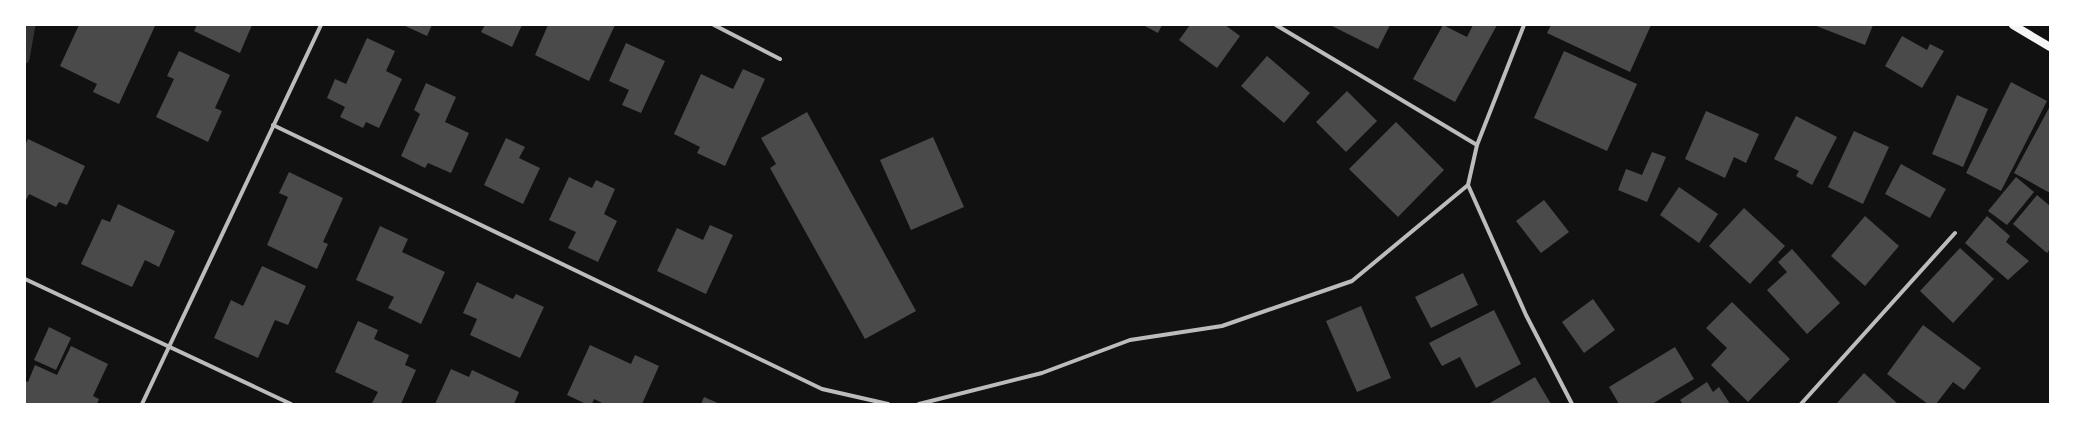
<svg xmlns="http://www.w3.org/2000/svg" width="2075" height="429" font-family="'Varela Round',sans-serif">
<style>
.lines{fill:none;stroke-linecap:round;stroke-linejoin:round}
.stream{stroke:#333;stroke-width:9}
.building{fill:#4a4a4a}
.minor{stroke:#bcbcbc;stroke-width:4}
.secondary{stroke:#f5f5f5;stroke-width:8}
</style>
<rect width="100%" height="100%" fill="#111"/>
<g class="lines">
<!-- stream -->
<path class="stream" d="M25 59 31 25"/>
</g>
<!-- building -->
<g class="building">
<path d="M79 25 155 26 119 104 93 92 97 84 60 66Z"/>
<path d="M197 25H252L240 53 194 31Z"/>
<path d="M403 25H432L427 36Z"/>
<path d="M485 25H522L512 47 481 32Z"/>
<path d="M548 25H615L589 81 535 55Z"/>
<path d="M1143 25H1162L1158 33Z"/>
<path d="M1190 25H1225L1240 36 1217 68 1179 40Z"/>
<path d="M1330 25H1390L1378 49Z"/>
<path d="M1443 25 1467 37 1473 25H1497L1455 102 1413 79Z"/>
<path d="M1551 25H1651L1630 72 1547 33Z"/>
<path d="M1814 25H1873L1865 45Z"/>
<path d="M1902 36 1927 50 1930 44 1944 51 1922 88 1885 66Z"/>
<path d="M367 38 395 51 386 71 402 79 379 128 366 122 363 128 340 117 345 107 327 98 335 79 346 84Z"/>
<path d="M626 43 665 61 641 113 622 105 629 90 609 81Z"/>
<path d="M179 51 230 75 215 108 222 111 208 142 156 117 174 79 167 76Z"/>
<path d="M1564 51 1637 84 1607 151 1534 118Z"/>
<path d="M1267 56 1310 93 1284 123 1241 86Z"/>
<path d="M743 69 765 79 725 166 697 153 700 147 674 134 701 74 733 89Z"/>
<path d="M2011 82 2047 101 2001 191 1966 173Z"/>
<path d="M426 83 456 97 445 122 469 133 451 173 428 163 425 168 401 156 420 114 414 110Z"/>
<path d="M1347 91 1377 121 1346 152 1316 122Z"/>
<path d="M1957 95 1988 109 1963 167 1932 154Z"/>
<path d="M2050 106V193L2014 173Z"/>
<path d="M1706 111 1759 134 1746 163 1734 157 1725 178 1685 159Z"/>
<path d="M807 112 916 311 865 339 770 168 776 164 761 138Z"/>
<path d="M1796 116 1837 137 1812 185 1796 176 1799 171 1774 159Z"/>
<path d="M1396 122 1444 170 1398 217 1349 169Z"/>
<path d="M1854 131 1889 147 1863 204 1828 187Z"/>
<path d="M933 137 964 207 911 230 880 160Z"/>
<path d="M506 138 525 147 519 158 540 168 523 204 484 185Z"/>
<path d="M28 139 85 166 67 205 59 202 56 207 29 194 25 202V145Z"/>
<path d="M1652 152 1666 157 1647 202 1618 190 1626 169 1642 175Z"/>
<path d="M1901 164 1946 189 1930 218 1885 194Z"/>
<path d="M289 172 343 198 323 242 328 244 317 269 267 245 288 197 279 193Z"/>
<path d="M569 177 592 188 596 180 615 189 604 214 617 221 598 262 568 248 576 232 549 220Z"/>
<path d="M2016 177 2034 192 2007 225 1988 211Z"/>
<path d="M1679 187 1718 214 1699 243 1660 215Z"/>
<path d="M2037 195 2050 206V249L2047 253 2013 224Z"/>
<path d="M1544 200 1569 232 1541 253 1516 221Z"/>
<path d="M118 204 175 231 159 267 145 260 132 287 81 264 102 219 110 222Z"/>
<path d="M1744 208 1785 246 1750 284 1709 246Z"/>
<path d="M1865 216 1899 246 1865 286 1831 256Z"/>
<path d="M1987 216 2010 236 2006 242 2029 261 2008 280 1965 243Z"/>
<path d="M710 225 733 235 706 294 657 271 677 228 703 240Z"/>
<path d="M380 226 408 239 402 252 445 272 421 324 388 308 394 297 356 280Z"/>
<path d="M1960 248 1994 279 1953 323 1920 291Z"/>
<path d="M1792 249 1840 303 1807 334 1767 290 1787 272 1778 262Z"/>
<path d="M262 266 306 286 288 325 275 320 258 358 214 338 231 300 243 306Z"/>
<path d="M1463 273 1478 305 1431 328 1415 297Z"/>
<path d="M477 282 513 299 516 294 544 307 520 358 470 335 477 319 463 313Z"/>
<path d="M1593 299 1615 330 1584 353 1562 322Z"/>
<path d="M1732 302 1790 359 1748 402 1711 365 1727 348 1706 328Z"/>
<path d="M1361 306 1391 378 1357 392 1326 321Z"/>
<path d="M1494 310 1521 364 1476 388 1460 357 1442 366 1429 343Z"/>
<path d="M358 321 378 330 374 339 409 355 405 365 416 370 401 404 372 403 378 392 335 372Z"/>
<path d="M1923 325 1981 368 1964 390 1953 382 1936 404H1928L1887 374Z"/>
<path d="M49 327 71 338 56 370 34 360Z"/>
<path d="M590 345 631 364 635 355 659 366 642 404H604L594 399 592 404H586L567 395Z"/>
<path d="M71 346 108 364 93 396 99 399 97 404H25V381L28 382 35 365 57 375Z"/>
<path d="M1675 347 1694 379 1652 404H1619L1609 387Z"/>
<path d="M451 369 469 377 472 370 519 392 514 404H435Z"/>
<path d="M1864 373 1898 404H1836Z"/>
<path d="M1535 377 1551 404H1488Z"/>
<path d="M1707 382 1713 392 1719 387 1730 404H1683L1680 400Z"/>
<path d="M704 397 720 404H701Z"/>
</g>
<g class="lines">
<!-- minor -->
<g class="minor">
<path d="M714 25 780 59"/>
<path d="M1276 25 1477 145"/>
<path d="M273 125 822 389 888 404"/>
<path d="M1468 185 1526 315 1572 404"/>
<path d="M25 279 291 404"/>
<path d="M142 404 321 25"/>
<path d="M919 404 1042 373 1130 340 1222 326 1352 281 1468 185 1477 145 1524 25"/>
<path d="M1801 404 1955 233"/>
</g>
<!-- secondary -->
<path class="secondary" d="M2013 25 2050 47"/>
</g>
<!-- border -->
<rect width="2075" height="429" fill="none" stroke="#ffffff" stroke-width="52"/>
</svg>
